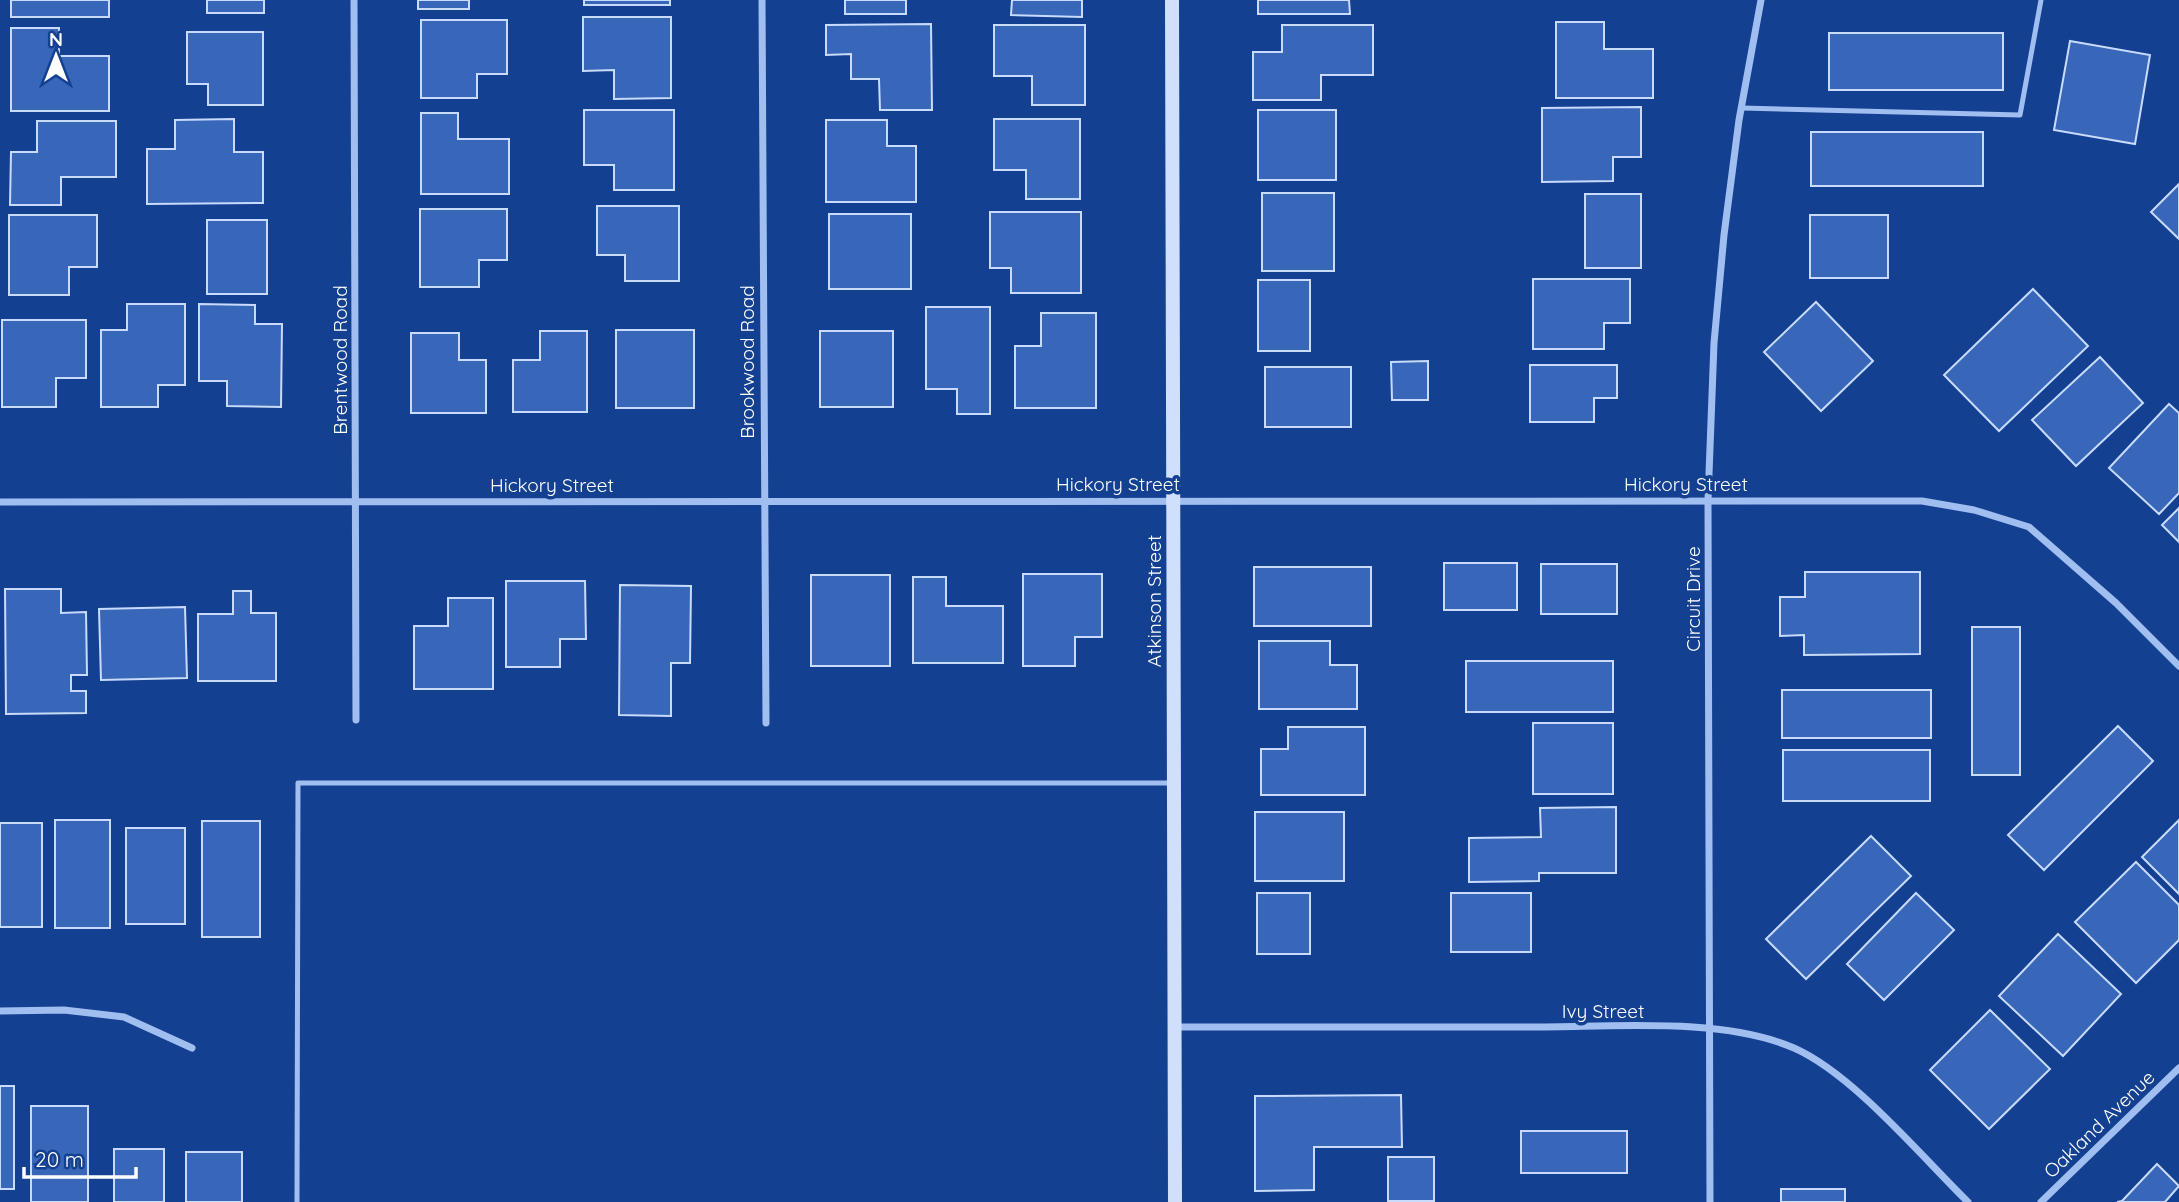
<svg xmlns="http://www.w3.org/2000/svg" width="2179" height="1202" font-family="Quicksand,sans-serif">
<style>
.building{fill:#3866b8;stroke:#c8dbfc;stroke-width:2}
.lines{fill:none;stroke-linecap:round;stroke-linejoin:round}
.lane{stroke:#a1bef1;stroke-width:5}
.street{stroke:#a1bef1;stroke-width:7}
.secondary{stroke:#cfdffc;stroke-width:14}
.labels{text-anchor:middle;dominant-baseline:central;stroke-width:7;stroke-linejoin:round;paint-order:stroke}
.street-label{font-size:19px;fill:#fff;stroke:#144091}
</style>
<rect width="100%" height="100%" fill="#144091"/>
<!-- building -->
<g class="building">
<rect x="11" y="0" width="98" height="17"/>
<rect x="207" y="0" width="57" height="13"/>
<rect x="418" y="0" width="51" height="9"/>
<rect x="584" y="0" width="86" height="5"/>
<rect x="845" y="0" width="61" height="14"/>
<path d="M1012 0H1082V17L1011 15Z"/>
<path d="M1258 0H1349L1350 14H1258Z"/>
<path d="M583 17H671V98L614 99V70L583 71Z"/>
<path d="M421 20H507V74H477V98H421Z"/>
<path d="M1556 22H1604V49H1653V98H1556Z"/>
<path d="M931 24 932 110H880L879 79H851V54L826 55V25Z"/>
<path d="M994 25H1085V105H1032V76H994Z"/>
<path d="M1282 25H1373V75H1321V100H1253V52H1282Z"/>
<path d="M11 28H59V56H109V111H11Z"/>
<path d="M187 32H263V105H208V84H187Z"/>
<rect x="1829" y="33" width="174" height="57"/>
<path d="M2070 41 2150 55 2135 144 2054 130Z"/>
<path d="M1641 107V157H1613V181L1542 182V108Z"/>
<path d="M584 110H674V190H614V165H584Z"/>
<rect x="1258" y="110" width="78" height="70"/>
<path d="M421 113H458V139H509V194H421Z"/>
<path d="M234 119V152H263V203L147 204V149H175V120Z"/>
<path d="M994 119H1080V199H1026V170H994Z"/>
<path d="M826 120H887V146H916V202H826Z"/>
<path d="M37 121H116V177H61V205H10L11 152H37Z"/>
<rect x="1811" y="132" width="172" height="54"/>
<path d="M2179 184V239L2151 212Z"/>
<rect x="1262" y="193" width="72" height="78"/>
<rect x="1585" y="194" width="56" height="74"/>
<path d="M597 206H679V281H625V255H597Z"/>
<path d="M420 209H507V260H479V287H420Z"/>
<path d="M990 212H1081V293H1011V268H990Z"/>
<rect x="829" y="214" width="82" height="75"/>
<path d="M9 215H97V267H69V295H9Z"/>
<rect x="1810" y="215" width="78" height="63"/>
<rect x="207" y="220" width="60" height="74"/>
<path d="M1533 279H1630V323H1604V349H1533Z"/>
<rect x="1258" y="280" width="52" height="71"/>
<path d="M2033 289 2088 346 1999 431 1944 375Z"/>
<path d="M1816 302 1873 361 1821 411 1764 352Z"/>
<path d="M127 304H185V385H158V407H101V330H127Z"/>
<path d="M199 304 255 305V324H282L281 407 227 406V381H199Z"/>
<path d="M926 307H990V414H957V389H926Z"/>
<path d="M1041 313H1096V408H1015V346H1041Z"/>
<path d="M2 320H86V378H56V407H2Z"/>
<rect x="616" y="330" width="78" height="78"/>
<path d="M540 331H587V412H513V360H540Z"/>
<rect x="820" y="331" width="73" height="76"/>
<path d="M411 333H459V360H486V413H411Z"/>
<path d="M2100 357 2143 403 2076 466 2032 420Z"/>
<path d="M1428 361V400H1392L1391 362Z"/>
<path d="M1530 365H1617V398H1594V422H1530Z"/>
<rect x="1265" y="367" width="86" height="60"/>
<path d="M2169 404 2179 413V493L2159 514 2109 468Z"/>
<path d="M2179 508V542L2162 525Z"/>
<rect x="1444" y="563" width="73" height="47"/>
<rect x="1541" y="564" width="76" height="50"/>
<rect x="1254" y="567" width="117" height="59"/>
<path d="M1805 572H1920V654L1804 655V635L1780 636V597H1805Z"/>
<path d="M1023 574H1102V637H1075V666H1023Z"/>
<rect x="811" y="575" width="79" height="91"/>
<path d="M913 577H946V606H1003V663H913Z"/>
<path d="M506 581H585L586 639H560V667H506Z"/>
<path d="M620 585 691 586 690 663H671V716L619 715Z"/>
<path d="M5 589H61V613L86 612 87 675H71V691H86V713L6 714Z"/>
<path d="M233 591H251V613H276V681H198V614H233Z"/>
<path d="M448 598H493V689H414V626H448Z"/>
<path d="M185 607 187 678 101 680 99 609Z"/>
<rect x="1972" y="627" width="48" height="148"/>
<path d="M1259 641H1330V665H1357V709H1259Z"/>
<rect x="1466" y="661" width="147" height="51"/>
<rect x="1782" y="690" width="149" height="48"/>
<rect x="1533" y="723" width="80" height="71"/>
<path d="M2118 726 2153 761 2044 870 2008 835Z"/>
<path d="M1288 727H1365V795H1261V749H1288Z"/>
<rect x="1783" y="750" width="147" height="51"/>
<path d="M1616 807V873H1539V881L1469 882V838L1541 837 1540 808Z"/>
<rect x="1255" y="812" width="89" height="69"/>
<rect x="55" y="820" width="55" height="108"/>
<path d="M2179 820V894L2142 857Z"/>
<rect x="202" y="821" width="58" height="116"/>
<rect x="0" y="823" width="42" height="104"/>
<rect x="126" y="828" width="59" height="96"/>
<path d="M1871 836 1911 876 1806 979 1766 939Z"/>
<path d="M2136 862 2179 905V940L2136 983 2075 922Z"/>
<rect x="1257" y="893" width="53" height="61"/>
<rect x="1451" y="893" width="80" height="59"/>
<path d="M1916 893 1954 930 1884 1000 1847 964Z"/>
<path d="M2058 934 2121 994 2063 1056 1999 996Z"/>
<path d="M1990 1010 2050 1069 1989 1129 1930 1070Z"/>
<rect x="0" y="1086" width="14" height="103"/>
<path d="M1401 1095 1402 1147H1314V1190L1255 1191V1096Z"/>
<rect x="31" y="1106" width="57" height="96"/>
<rect x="1521" y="1131" width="106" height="42"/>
<rect x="114" y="1149" width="50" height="53"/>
<rect x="186" y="1152" width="56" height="50"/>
<rect x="1388" y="1157" width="46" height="44"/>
<path d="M2157 1164 2179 1186 2165 1202H2117L2122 1201Z"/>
<rect x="1781" y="1189" width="64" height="13"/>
</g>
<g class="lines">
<!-- lane -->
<g class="lane">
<path d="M1742 108 2020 115 2041 0"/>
<path d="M297 1202 298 783H1174"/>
</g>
<!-- street -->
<g class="street">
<path d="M354 0 356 720"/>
<path d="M762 0 766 723"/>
<path d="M0 502 1922 501 1974 510 2029 527 2116 603 2179 666"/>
<path d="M0 1011 64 1010 124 1017 192 1048"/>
<path d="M1175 1027C1296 1027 1416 1027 1536 1027 1614 1027 1722 1017 1794 1048 1853 1074 1921 1156 1968 1202"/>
<path d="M1710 1202 1708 500 1714 343 1724 235 1739 120 1761 0"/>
<path d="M2041 1202 2179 1068"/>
</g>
<!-- secondary -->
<path class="secondary" d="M1172 0 1175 1202"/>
</g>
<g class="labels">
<!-- street labels -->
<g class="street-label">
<text transform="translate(340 360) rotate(-90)">Brentwood Road</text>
<text transform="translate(747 362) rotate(-90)">Brookwood Road</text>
<text x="1118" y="484">Hickory Street</text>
<text x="1686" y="484">Hickory Street</text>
<text x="552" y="485">Hickory Street</text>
<text transform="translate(1693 599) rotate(-90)">Circuit Drive</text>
<text transform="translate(1154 601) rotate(-90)">Atkinson Street</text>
<text x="1603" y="1011">Ivy Street</text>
<text transform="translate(2099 1124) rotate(-44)">Oakland Avenue</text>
</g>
</g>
<!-- north arrow -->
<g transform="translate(56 56)" stroke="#144091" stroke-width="5" paint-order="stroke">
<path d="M0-5L12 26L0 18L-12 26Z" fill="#ffffff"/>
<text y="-10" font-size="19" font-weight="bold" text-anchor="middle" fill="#ffffff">N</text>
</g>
<!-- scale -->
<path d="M24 1167v10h112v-10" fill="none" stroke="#ffffff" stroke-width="3.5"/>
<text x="35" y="1167" font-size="21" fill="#ffffff" stroke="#144091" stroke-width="5" paint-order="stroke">20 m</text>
</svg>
